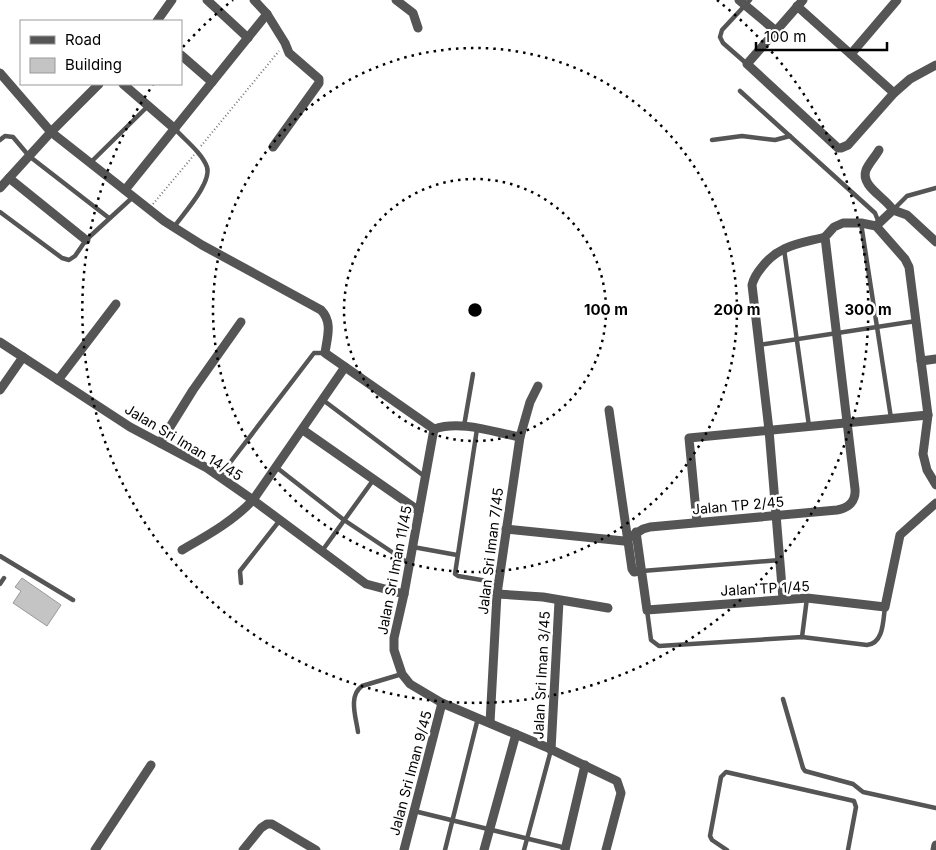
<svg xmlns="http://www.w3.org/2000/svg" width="936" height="850" font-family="Inter,sans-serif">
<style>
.building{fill:#c4c4c4;stroke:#999}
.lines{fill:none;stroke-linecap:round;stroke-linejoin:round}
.path{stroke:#777;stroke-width:2;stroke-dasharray:1 2.5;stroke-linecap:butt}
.lane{stroke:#555;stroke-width:4.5}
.street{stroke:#555;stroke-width:9}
.ring{fill:none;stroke:#000;stroke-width:2.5;stroke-dasharray:2.5 5}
.labels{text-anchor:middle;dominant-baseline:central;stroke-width:5;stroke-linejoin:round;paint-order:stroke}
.street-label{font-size:14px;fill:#000;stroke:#fff}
.centre{fill:#000;stroke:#fff;stroke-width:2.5}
.ring-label{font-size:15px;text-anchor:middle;font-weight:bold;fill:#000;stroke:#fff;stroke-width:5;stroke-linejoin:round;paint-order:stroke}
</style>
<rect width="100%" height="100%" fill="#fff"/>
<!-- building -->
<path class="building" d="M22 578 61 605 47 626 13 603 21 591 15 587Z"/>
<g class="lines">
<!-- path -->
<g class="path">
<path d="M201 146 279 51"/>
<path d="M153 204 194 155"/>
</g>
<!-- lane -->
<g class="lane">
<path d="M747 64 723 43 720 37 722 30 750 0"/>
<path d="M740 91 875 213 879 223"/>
<path d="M0 140 5 136 13 137 29 156 109 218"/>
<path d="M712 140 742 136 775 140 790 136"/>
<path d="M90 163 148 106"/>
<path d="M893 210 907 196 936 188"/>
<path d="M0 212 62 258 69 260 75 256 86 240 133 197"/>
<path d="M861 223 891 418"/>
<path d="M174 227C183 214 212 183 207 167 202 153 185 140 175 129"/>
<path d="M784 249 809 426"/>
<path d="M759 345 916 321"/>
<path d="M323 400 424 476"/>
<path d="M464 426 473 374"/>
<path d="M477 429 455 574 458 576 499 583"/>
<path d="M276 467 344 520 410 564"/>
<path d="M219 477 314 353H325"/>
<path d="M413 547 457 555"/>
<path d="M322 551 374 479"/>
<path d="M0 556 73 600"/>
<path d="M642 571 780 560"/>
<path d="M241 583 240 571 280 520"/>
<path d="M0 584 4 578"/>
<path d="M647 610 651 640 659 646 802 637 867 645C884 643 883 620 885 607"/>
<path d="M802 637 807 598"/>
<path d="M783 699 803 768 805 771 853 784 863 792 936 808"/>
<path d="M358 732C356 717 348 696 362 686L402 674"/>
<path d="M414 811 566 848"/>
<path d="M445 850 478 718"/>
<path d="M524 850 551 750"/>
<path d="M727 850 712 840 710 836 721 777 726 772 854 801 856 807 848 850"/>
</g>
<!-- street -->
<g class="street">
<path d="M207 0 248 38"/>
<path d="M254 0 267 14 285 43 289 53 319 79V83L273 147"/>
<path d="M396 0 413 13 418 28"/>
<path d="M739 0 776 31"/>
<path d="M803 0 747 64 838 148H841L848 145 894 93 910 79 936 65"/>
<path d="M797 6 894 93"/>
<path d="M157 21 172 0"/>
<path d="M851 54 897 0"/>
<path d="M181 55 212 82"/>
<path d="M0 73 51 132 164 221 202 245 321 310C333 322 327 338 325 353L434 429C461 420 493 432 520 437"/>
<path d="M123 84 175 129"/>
<path d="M879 150C875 157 869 163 866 170 860 186 885 197 893 210"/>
<path d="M9 178 86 240"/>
<path d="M0 188 51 132 99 84"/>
<path d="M125 190 267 14"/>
<path d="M876 226 893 210 907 215 936 242"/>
<path d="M0 342 130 427 207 468 253 500 366 584 404 594"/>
<path d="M921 361 936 359"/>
<path d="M58 380 116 304"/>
<path d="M0 390 23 357"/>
<path d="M609 410 632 569 634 572 640 571"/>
<path d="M434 429 404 594 394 638V650L402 674 410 684 442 703 546 747 617 781 621 793 606 850"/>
<path d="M303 430 419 511"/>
<path d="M160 443 193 390 241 322"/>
<path d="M697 522 689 438 928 415"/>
<path d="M506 529 624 541 643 529 650 527 837 510C849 508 856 501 855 489L825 237 834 227 843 223H861L876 226 905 259 909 267 928 415 923 454 927 470 936 485"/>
<path d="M636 532 647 610 807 598 885 607 900 535 936 503"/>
<path d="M182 550C208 535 232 522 253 500L345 367"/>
<path d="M497 594 543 597 608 608"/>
<path d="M783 599 769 430 752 285C754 277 757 273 762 267 779 245 799 244 825 237"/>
<path d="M490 723 497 594 520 437 530 402 538 386"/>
<path d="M551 750 559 601"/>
<path d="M95 850 151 765"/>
<path d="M243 850 261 828 267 824H272L316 850"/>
<path d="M404 850 442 703"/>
<path d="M484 850 516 734"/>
<path d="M565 850 585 765"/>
<path d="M935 850 936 845"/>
</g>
</g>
<!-- distance rings -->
<g class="ring">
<circle cx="475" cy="310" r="131"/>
<circle cx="475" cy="310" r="262"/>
<path d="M183 47A393 393 0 0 1 233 0M717 0A393 393 0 1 1 153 85"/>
</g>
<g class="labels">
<!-- street labels -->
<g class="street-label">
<text transform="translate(184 442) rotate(31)">Jalan Sri Iman 14/45</text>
<text transform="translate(738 505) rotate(-5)">Jalan TP 2/45</text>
<text transform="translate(490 551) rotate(-83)">Jalan Sri Iman 7/45</text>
<text transform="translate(394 570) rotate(-79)">Jalan Sri Iman 11/45</text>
<text transform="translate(765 588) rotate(-3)">Jalan TP 1/45</text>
<text transform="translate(541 675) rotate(-87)">Jalan Sri Iman 3/45</text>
<text transform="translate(410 773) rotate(-75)">Jalan Sri Iman 9/45</text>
</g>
</g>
<circle cx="475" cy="310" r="8" class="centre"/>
<g class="ring-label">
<text x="606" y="315">100 m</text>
<text x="737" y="315">200 m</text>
<text x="868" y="315">300 m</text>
</g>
<!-- legend -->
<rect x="20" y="20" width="162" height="65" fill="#ffffff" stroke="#999999"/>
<rect x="30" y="36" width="25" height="8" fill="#555555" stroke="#999999"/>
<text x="65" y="45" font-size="15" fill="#000000">Road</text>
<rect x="30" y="58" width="25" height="15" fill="#c4c4c4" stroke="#999999"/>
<text x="65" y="70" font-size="15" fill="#000000">Building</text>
<!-- scale -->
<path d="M756 42v8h131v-8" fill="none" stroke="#000000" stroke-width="2.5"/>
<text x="764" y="42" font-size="15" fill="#000000" stroke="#ffffff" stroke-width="4" paint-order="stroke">100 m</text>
</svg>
